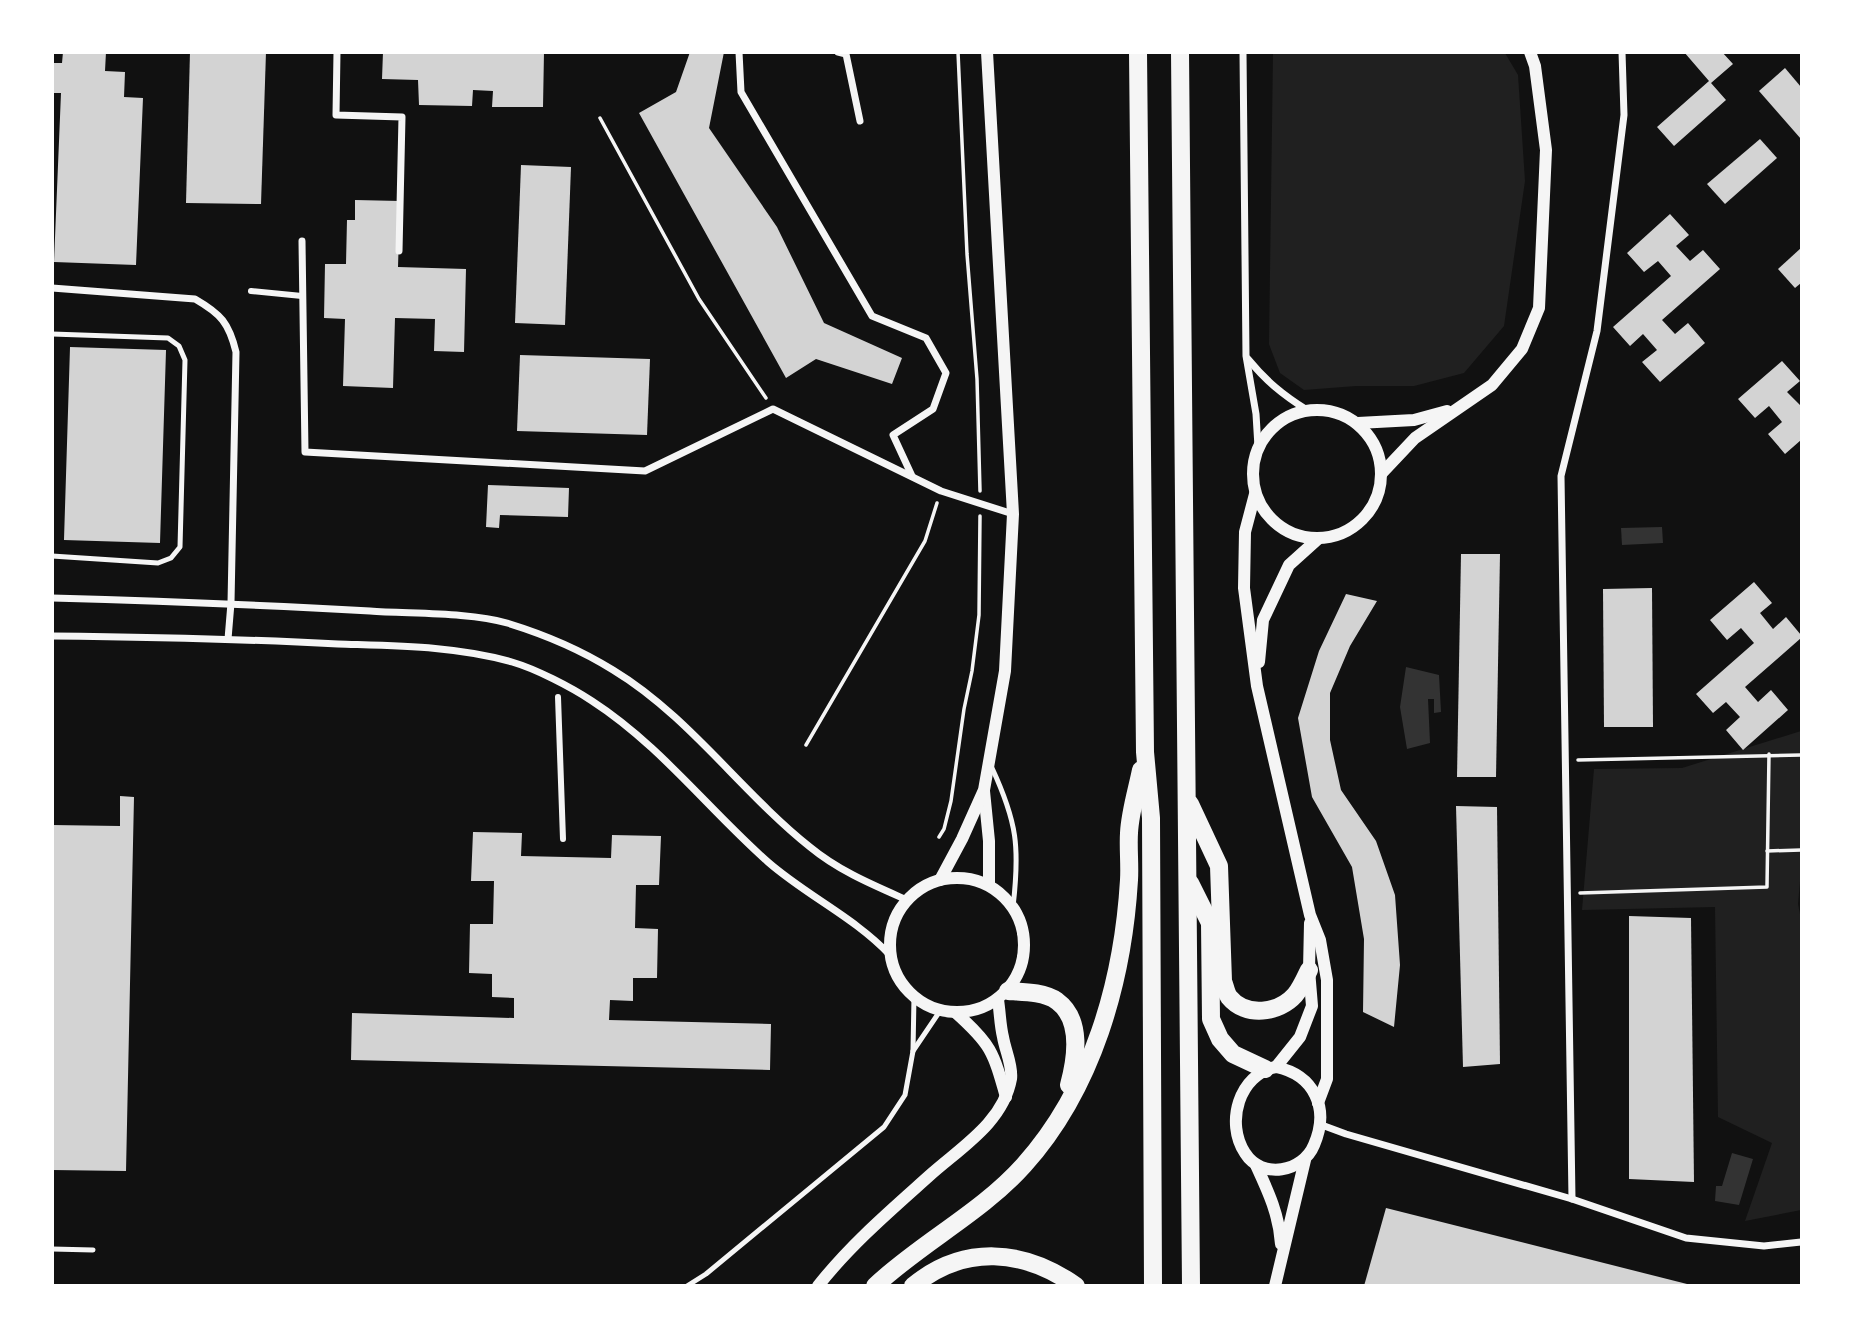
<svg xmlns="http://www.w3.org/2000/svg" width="1854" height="1338" font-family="'Roboto Condensed',sans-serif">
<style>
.green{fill:#202020}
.water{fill:#333}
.building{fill:#d3d3d3}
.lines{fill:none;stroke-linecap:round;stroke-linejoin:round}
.path{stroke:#f5f5f5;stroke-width:3.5}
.service{stroke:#f5f5f5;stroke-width:5}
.pedestrian{stroke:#f5f5f5;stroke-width:6}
.minor{stroke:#f5f5f5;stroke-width:7}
.tertiary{stroke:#f5f5f5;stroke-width:12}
.motorway{stroke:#f5f5f5;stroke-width:18}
</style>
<rect width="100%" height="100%" fill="#111"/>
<!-- green -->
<g class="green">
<path d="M1273 53H1505L1518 75 1525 181 1504 326 1464 373 1414 386H1356L1304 390 1280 373 1269 344Z"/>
<path d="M1801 731V870L1798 904 1801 919V1210L1745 1221 1772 1143 1718 1117 1715 907 1582 910 1594 769 1682 768Z"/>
</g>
<!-- water -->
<g class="water">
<path d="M1662 527 1663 543 1622 545 1621 528Z"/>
<path d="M1406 667 1439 675 1441 712 1434 713V699H1428L1430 743 1407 749 1400 707Z"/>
<path d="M1732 1153 1753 1159 1739 1205 1715 1201 1716 1186H1722Z"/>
</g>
<!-- building -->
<g class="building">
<path d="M63 52H106L105 71 125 72 124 97 143 98 136 265 54 262 61 93H52V63H62Z"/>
<path d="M190 52H266L261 204 186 203Z"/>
<path d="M383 52H544L543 107H492L493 91 473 90 472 106 419 105 418 80 382 79Z"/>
<path d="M690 52H724L709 128 777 227 824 323 902 358 892 384 816 359 786 378 639 113 676 92Z"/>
<path d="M1684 52H1722L1733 64 1711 83 1726 100 1674 146 1657 127 1709 81Z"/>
<path d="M1785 68 1801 87V139L1759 91Z"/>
<path d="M1760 139 1777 158 1725 204 1707 184Z"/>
<path d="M521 165 571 167 565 325 515 323Z"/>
<path d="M355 200 400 201 398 267 466 269 464 352 434 351 435 319 395 318 393 388 343 386 345 319 324 318 325 264H346L347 220H355Z"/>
<path d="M1670 214 1689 235 1676 246 1690 261 1703 250 1720 269 1662 320 1675 334 1688 323 1705 343 1660 382 1642 362 1657 350 1643 334 1630 346 1613 327 1671 276 1658 261 1644 272 1627 253Z"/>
<path d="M1801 248V283L1795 288 1778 269Z"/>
<path d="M70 347 166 350 160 543 64 540Z"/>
<path d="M520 355 650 359 647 435 517 431Z"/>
<path d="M1782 361 1800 381 1787 392 1801 406V440L1785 454 1768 434 1782 422 1769 406 1755 418 1738 399Z"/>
<path d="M488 485 569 488 568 517 500 515 499 528 486 527Z"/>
<path d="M1461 554H1500L1496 777H1457Z"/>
<path d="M1754 582 1772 603 1760 613 1773 629 1786 617 1801 635V638L1745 687 1758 702 1771 690 1788 710 1743 750 1726 730 1740 717 1726 702 1713 713 1696 694 1754 643 1741 628 1727 640 1710 620Z"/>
<path d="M1652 588 1653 727H1604L1603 589Z"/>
<path d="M1346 594 1377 601 1350 646 1330 693V740L1341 790 1376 841 1395 895 1400 965 1394 1027 1363 1012 1364 939 1352 867 1312 797 1298 718 1319 651Z"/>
<path d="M120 796 134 797 126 1171 52 1170V825L120 826Z"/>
<path d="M1456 806 1497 807 1500 1064 1463 1067Z"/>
<path d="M473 832 522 833 521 856 611 858 612 835 661 836 659 885H636L635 928 658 929 657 978H633V1001L610 1000 609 1020 771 1024 770 1070 351 1060 352 1013 514 1018V998L492 997V974L469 973 470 924H493L494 881H471Z"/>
<path d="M1629 916 1691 918 1694 1182 1629 1179Z"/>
<path d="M1386 1208 1691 1285V1286H1364Z"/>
</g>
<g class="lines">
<!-- path -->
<g class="path">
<path d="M958 52 967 254 977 379 980 491"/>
<path d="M600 118 699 299 766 398"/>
<path d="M806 745 925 541 937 503"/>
<path d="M1578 760 1801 755"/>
<path d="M939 837 944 829 951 801 964 709 972 671 979 615 980 516"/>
<path d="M1767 851 1801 850"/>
<path d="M1580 893 1767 887 1769 754"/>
</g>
<!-- service -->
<g class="service">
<path d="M52 334 168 338 179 346 185 360 180 547 171 558 158 563 52 556"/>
<path d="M992 768C1017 822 1020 847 1013 907"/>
<path d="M913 1051 940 1011"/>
<path d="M52 1249 93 1250"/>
<path d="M687 1286 706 1274 884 1127 905 1095 913 1051 914 997"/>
</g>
<!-- pedestrian -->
<g class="pedestrian">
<path d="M251 291 302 296"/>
<path d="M558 697 563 839"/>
</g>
<!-- minor -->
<g class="minor">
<path d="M337 52 336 115 402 117 399 251"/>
<path d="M739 52 741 92 872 316 926 338 946 373 933 409 893 435 912 476"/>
<path d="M838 52 846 54 860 121"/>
<path d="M1243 52 1246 356 1256 414 1258 447"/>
<path d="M302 241 305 452 645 471 773 409 941 491 1013 514"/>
<path d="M52 288 195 299C221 314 229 323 236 352L231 603 228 639"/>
<path d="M1248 359C1266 381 1283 395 1307 410"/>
<path d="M52 598C159 601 264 605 370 611 409 614 470 612 507 623 543 634 581 650 613 670 689 716 741 792 810 847 839 871 873 885 907 900"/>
<path d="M52 636C148 637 243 639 338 644 397 646 455 646 512 662 536 669 571 687 592 701 660 745 709 810 768 862 807 896 854 917 890 955"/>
<path d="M1319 1124 1346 1134 1572 1199 1686 1238 1764 1246 1801 1242"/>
<path d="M1572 1199 1561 476 1597 331 1624 115 1622 52"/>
</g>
<!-- tertiary -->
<g class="tertiary">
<circle cx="1317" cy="474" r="64"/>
<path d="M1358 423 1414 420 1447 411"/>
<path d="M1382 473 1415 438 1492 385 1522 349 1539 308 1546 150 1535 66 1530 52"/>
<path d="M1255 494 1245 532 1244 588 1257 686 1310 915 1320 940 1327 980V1079L1318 1103"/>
<path d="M1259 662 1263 620 1289 565 1319 538"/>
<path d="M984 791 989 841V885"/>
<circle cx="957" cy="945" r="67"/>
<path d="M940 880 962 839 984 790 1005 671 1013 514 987 52"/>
<path d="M955 1012C991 1044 993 1051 1006 1097"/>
<path d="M1276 1067C1314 1075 1330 1108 1314 1145 1303 1172 1262 1180 1245 1153 1225 1123 1239 1074 1276 1067Z"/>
<path d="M1276 1067 1300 1037 1312 1006 1309 970 1310 923"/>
<path d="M1256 1165C1268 1191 1279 1214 1281 1244"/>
<path d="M818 1286C850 1245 891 1210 929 1176 960 1148 1003 1123 1011 1079 1013 1066 1005 1050 1003 1037 1000 1025 1000 1012 998 1000"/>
<path d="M1275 1286 1305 1160"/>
</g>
<!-- motorway -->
<g class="motorway">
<path d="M1138 52 1145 752 1151 818 1153 1286"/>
<path d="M1180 52 1191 1286"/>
<path d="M1190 804 1219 866 1223 981C1225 986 1226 993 1229 997 1246 1018 1279 1013 1295 995 1301 988 1305 978 1309 970"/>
<path d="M1190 883 1210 923 1211 1019 1220 1039 1233 1054 1265 1069"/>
<path d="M1008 991C1024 992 1044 992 1057 1001 1083 1020 1076 1059 1069 1085"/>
<path d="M875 1286C922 1242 981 1213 1024 1165 1093 1088 1123 981 1129 880 1130 865 1128 848 1129 833 1130 812 1137 790 1141 770"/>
<path d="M913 1286C964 1244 1024 1249 1076 1286"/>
</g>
</g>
<!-- border -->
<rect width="1854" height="1338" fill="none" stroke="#ffffff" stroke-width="108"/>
</svg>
